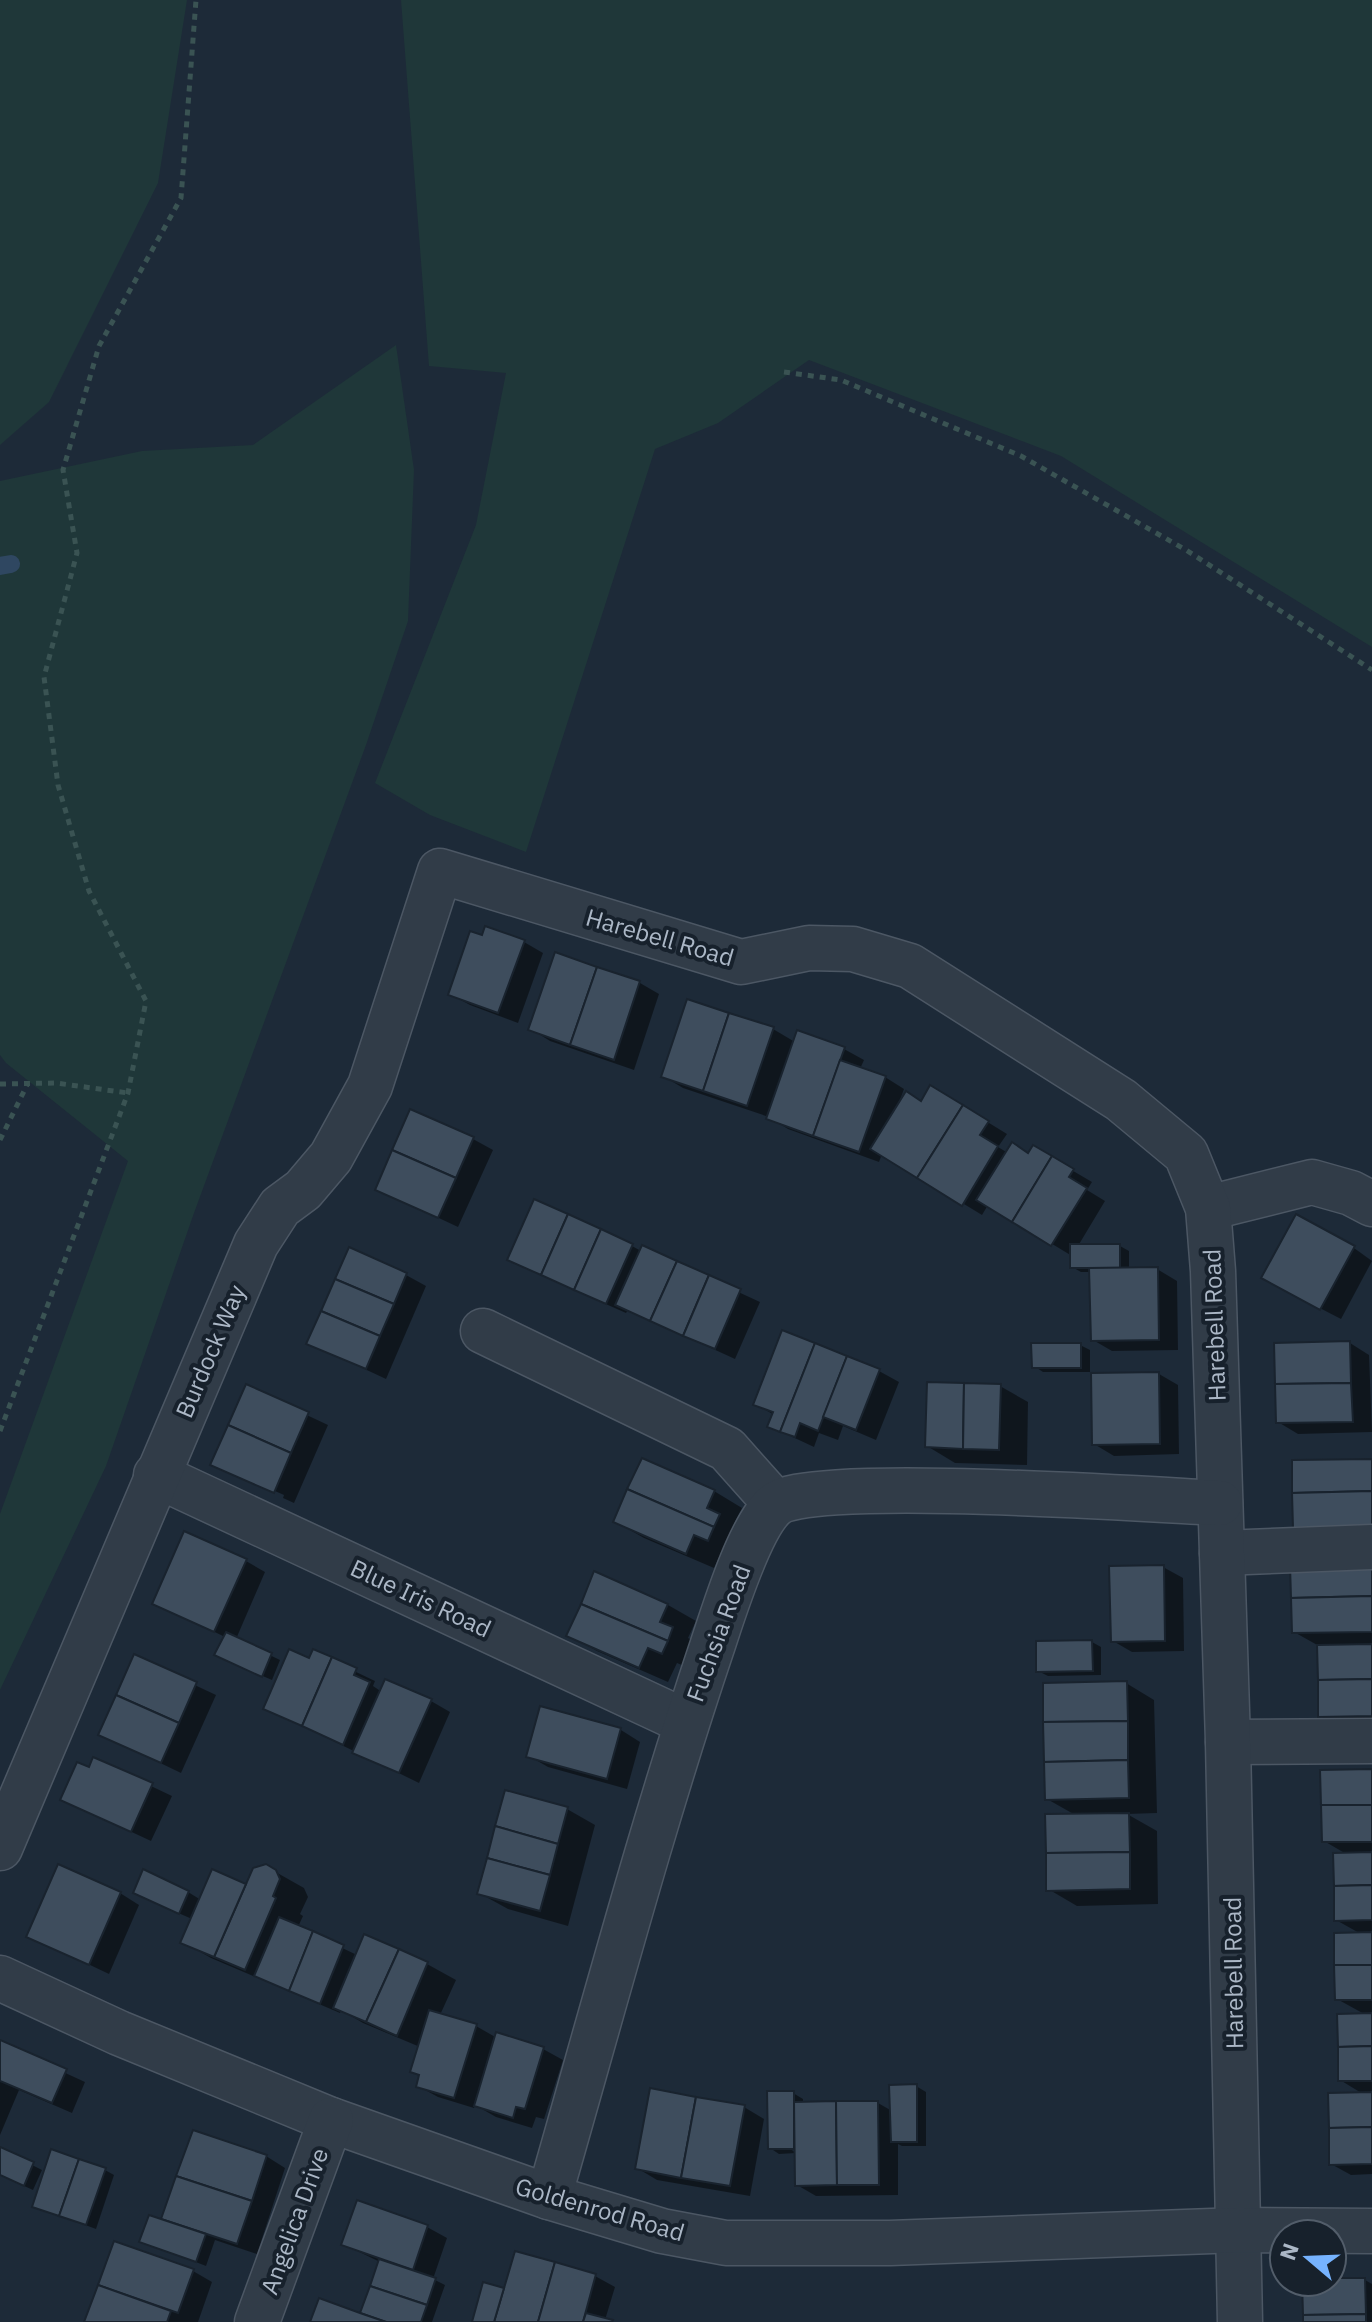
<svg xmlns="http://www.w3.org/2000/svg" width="1372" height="2322" font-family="'IBM Plex Sans',sans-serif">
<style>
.green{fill:#1f3739}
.shadow{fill:#0007;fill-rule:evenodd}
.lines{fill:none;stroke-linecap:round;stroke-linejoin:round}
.stream{stroke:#2f4761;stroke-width:18}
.building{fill:#3e4d5d;stroke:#19232e;stroke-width:2}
.minor-casing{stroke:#4c5764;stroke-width:47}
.path{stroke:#3a5353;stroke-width:5;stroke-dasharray:6 6;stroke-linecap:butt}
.minor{stroke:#313c48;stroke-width:44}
.labels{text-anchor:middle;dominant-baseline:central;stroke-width:8;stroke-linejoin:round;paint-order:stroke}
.street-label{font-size:24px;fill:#abb7c6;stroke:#17212c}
</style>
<rect width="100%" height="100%" fill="#1d2a38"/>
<!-- green -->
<g class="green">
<path d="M0 0H187L158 183 49 402 0 445Z"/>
<path d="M401 0H1372V647L1061 456 809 360 718 423 655 449 526 852 430 815 375 783 476 525 506 373 429 366Z"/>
<path d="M396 345 414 470 408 621 366 745 194 1213 106 1466 0 1690V1514L128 1161 6 1063 0 1055V481L142 451 253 445Z"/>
</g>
<!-- shadow -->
<g class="shadow">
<path d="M524 942 543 953 518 1023 470 1005 450 994Z"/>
<path d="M556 955 640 983 659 994 634 1070 550 1041 531 1029Z"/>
<path d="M773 1029 795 1042 844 1049 864 1060 860 1069 885 1077 904 1089 900 1100 922 1103 950 1099 1007 1134 998 1147 1008 1153 1030 1155 1034 1148 1092 1182 1087 1190 1105 1201 1078 1246H1120L1129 1251V1270L1157 1269 1177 1281 1178 1350 1112 1351 1093 1340 1091 1272H1081L1072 1267V1256L988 1205 982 1215 882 1154 879 1162 788 1129 769 1117 683 1088 663 1076Z"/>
<path d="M473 1139 493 1150 458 1227 377 1189Z"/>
<path d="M632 1246 641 1251 643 1248 760 1302 735 1359 628 1310 626 1313 529 1270 509 1259Z"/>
<path d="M1354 1248 1372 1261 1341 1319 1283 1289Z"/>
<path d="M406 1275 426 1286 386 1379 309 1343Z"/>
<path d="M1350 1343 1369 1355 1372 1432 1298 1434 1278 1422Z"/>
<path d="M1080 1345 1090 1350V1372H1043L1034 1366Z"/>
<path d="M879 1371 899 1382 876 1440 843 1426 838 1440 819 1433 814 1447 769 1426 774 1415 756 1404Z"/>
<path d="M1159 1374 1178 1385 1179 1454 1114 1456 1094 1444Z"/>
<path d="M1000 1386 1028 1402 1027 1465 955 1463 927 1446Z"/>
<path d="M247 1387 328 1425 294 1503 283 1498 284 1495 230 1471V1474L213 1464Z"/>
<path d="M714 1491 742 1508 734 1524 747 1532 737 1555 723 1549 714 1568 644 1538 616 1522Z"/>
<path d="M246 1561 265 1572 236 1639 280 1660 272 1680 226 1660 225 1637 155 1603Z"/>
<path d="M1372 1566V1727H1340L1320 1716 1319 1646 1294 1632Z"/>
<path d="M1163 1567 1183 1578 1184 1651 1132 1652 1113 1641Z"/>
<path d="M595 1574 668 1605 696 1621 688 1638 701 1645 691 1669 677 1663 668 1682 597 1651 569 1635Z"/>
<path d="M1092 1642 1101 1647V1675L1048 1676 1038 1671Z"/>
<path d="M314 1652 375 1681 373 1686 382 1692 431 1701 450 1712 419 1783 266 1708 310 1661Z"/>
<path d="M135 1657 216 1695 181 1773 100 1734Z"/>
<path d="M1126 1683 1154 1700 1157 1813 1127 1814 1157 1831 1158 1904 1077 1906 1048 1889 1077 1816 1047 1799Z"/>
<path d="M541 1708 621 1730 640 1742 627 1789 548 1767 529 1756Z"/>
<path d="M94 1759 172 1796 151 1841 63 1800 90 1770Z"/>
<path d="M1372 1771V2174L1351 2175 1331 2164 1363 2094 1340 2080 1366 2015 1337 1999 1361 1934 1336 1920 1348 1855 1324 1841Z"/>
<path d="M567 1809 595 1825 568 1926 508 1909 479 1893Z"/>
<path d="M265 1866 304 1888 308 1897 300 1914 303 1916 298 1927 357 1955 365 1937 427 1964 456 1980 440 2015 476 2026 497 2038 543 2049 563 2060 544 2119 536 2117 532 2128 496 2117 475 2105 474 2108 438 2097 418 2086 421 2076 412 2071 420 2047 363 2023 341 2010 340 2013 211 1958 183 1942 192 1919 144 1898 188 1892 201 1900 247 1887Z"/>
<path d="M120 1893 139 1905 109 1974 29 1936Z"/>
<path d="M0 2043 85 2082 72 2113 19 2090 0 2135Z"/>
<path d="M916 2086 926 2092V2146H902L898 2144V2195L816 2196 797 2185 796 2153 779 2154 770 2148 793 2093 803 2099V2104L878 2103 892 2111ZM786 2142 796 2148V2153L785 2145Z"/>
<path d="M744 2107 764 2119 750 2196 657 2180 637 2168Z"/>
<path d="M194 2133 266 2156 285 2168 257 2254 215 2240 206 2266 142 2241 163 2221Z"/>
<path d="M0 2149 42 2170 33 2190 0 2175Z"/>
<path d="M105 2170 114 2175 96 2229 34 2206Z"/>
<path d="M427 2227 447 2238 433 2279 445 2285 432 2322H312L369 2318 380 2262 343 2244Z"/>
<path d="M116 2243 193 2271 212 2282 198 2322H87Z"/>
<path d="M595 2276 615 2287 605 2320 612 2322H474L503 2289Z"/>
<path d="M1332 2280H1365L1372 2284V2322H1305L1304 2282Z"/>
</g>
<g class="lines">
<!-- stream -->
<path class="stream" d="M0 566 11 564"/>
</g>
<!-- building -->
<g class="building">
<path d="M485 926 525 940 498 1013 448 995 470 931 482 935Z"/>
<path d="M555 952 597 967 570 1045 528 1030Z"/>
<path d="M597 967 640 981 614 1060 570 1045Z"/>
<path d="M687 999 729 1013 703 1091 661 1077Z"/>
<path d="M729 1013 774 1027 747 1106 703 1091Z"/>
<path d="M797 1030 845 1047 813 1136 766 1119Z"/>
<path d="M840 1060 886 1076 859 1152 813 1136Z"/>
<path d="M930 1085 963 1105 917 1178 870 1149 906 1091 921 1101Z"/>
<path d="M963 1105 989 1121 980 1135 998 1146 962 1206 917 1178Z"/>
<path d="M410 1109 474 1137 456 1178 392 1150Z"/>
<path d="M1012 1142 1028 1153 1033 1145 1052 1156 1012 1222 976 1200Z"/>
<path d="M392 1150 456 1178 438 1218 375 1190Z"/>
<path d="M1052 1156 1074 1169 1069 1177 1087 1188 1051 1246 1012 1222Z"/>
<path d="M534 1199 568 1214 541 1275 507 1260Z"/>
<path d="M568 1214 601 1229 574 1290 541 1275Z"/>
<path d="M1296 1214 1355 1246 1320 1310 1261 1278Z"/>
<path d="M601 1229 633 1244 606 1304 574 1290Z"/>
<rect x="1070" y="1244" width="50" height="24"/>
<path d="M642 1245 677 1261 650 1321 615 1305Z"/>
<path d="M349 1247 407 1273 394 1304 335 1279Z"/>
<path d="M677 1261 709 1275 683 1336 650 1321Z"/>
<path d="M1158 1267 1159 1340 1091 1341 1089 1268Z"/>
<path d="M709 1275 741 1289 715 1349 683 1336Z"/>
<path d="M335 1279 394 1304 380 1336 321 1311Z"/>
<path d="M321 1311 380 1336 366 1369 306 1344Z"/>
<path d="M782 1330 815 1343 780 1432 767 1427 773 1412 753 1405Z"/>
<path d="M1350 1341 1351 1383 1275 1384 1274 1343Z"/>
<path d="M815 1343 847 1356 818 1431 800 1423 795 1437 780 1432Z"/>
<path d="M1031 1343H1081V1368H1032Z"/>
<path d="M847 1356 880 1369 856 1430 823 1417Z"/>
<path d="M1159 1372 1160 1444 1092 1445 1091 1373Z"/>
<path d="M927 1382 964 1383 963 1449 925 1447Z"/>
<path d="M964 1383 1001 1384 999 1450 963 1449Z"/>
<path d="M1351 1383 1353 1422 1276 1423 1275 1384Z"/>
<path d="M246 1384 309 1412 291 1453 228 1425Z"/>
<path d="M228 1425 291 1453 274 1493 210 1465Z"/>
<path d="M642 1458 715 1490 707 1508 720 1514 714 1527 627 1489Z"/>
<path d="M1372 1459V1491L1292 1493V1460Z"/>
<path d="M627 1489 714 1527 708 1541 694 1535 686 1554 613 1522Z"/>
<path d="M1372 1491V1527L1293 1528 1292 1493Z"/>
<path d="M184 1531 247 1559 214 1632 152 1604Z"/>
<path d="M1372 1563V1596L1291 1598 1290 1565Z"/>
<path d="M1164 1565 1165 1641 1111 1642 1109 1566Z"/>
<path d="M594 1571 668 1604 660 1622 673 1627 668 1641 581 1604Z"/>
<path d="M1372 1596V1632L1292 1633 1291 1598Z"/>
<path d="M581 1604 668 1641 662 1654 648 1648 639 1668 566 1636Z"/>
<path d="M226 1632 272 1653 262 1677 214 1655Z"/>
<path d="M1092 1640 1093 1671 1036 1672V1641Z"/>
<path d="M1372 1644V1679L1318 1680 1317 1645Z"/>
<path d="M289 1649 309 1658 313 1649 332 1657 302 1726 263 1709Z"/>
<path d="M134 1654 197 1682 179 1723 116 1695Z"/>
<path d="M332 1657 357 1668 354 1675 370 1682 343 1745 302 1726Z"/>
<path d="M385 1679 432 1699 399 1773 352 1753Z"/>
<path d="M1372 1679V1716L1318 1717V1680Z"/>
<path d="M1127 1681 1128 1721 1043 1722V1683Z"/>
<path d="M116 1695 179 1723 161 1763 98 1735Z"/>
<path d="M540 1706 621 1728 607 1779 526 1757Z"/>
<path d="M1128 1721V1760L1044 1762 1043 1722Z"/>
<path d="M93 1757 153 1783 131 1832 60 1800 77 1762 89 1767Z"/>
<path d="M1128 1760 1129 1798 1045 1800 1044 1762Z"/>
<path d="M1372 1769V1805H1321L1320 1770Z"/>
<path d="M505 1790 568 1807 558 1844 495 1826Z"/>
<path d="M1321 1805H1372V1842H1322Z"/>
<path d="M1129 1813 1130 1852 1046 1853 1045 1814Z"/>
<path d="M495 1826 558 1844 550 1875 487 1858Z"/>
<path d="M1130 1852V1889L1046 1891V1853Z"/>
<path d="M1372 1852V1885L1334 1886 1333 1853Z"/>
<path d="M487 1858 550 1875 540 1911 477 1894Z"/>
<path d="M58 1864 121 1892 89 1965 26 1937Z"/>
<path d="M266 1864 276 1870 280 1879 273 1896 276 1898 245 1970 214 1957 253 1868Z"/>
<path d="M143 1869 189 1891 179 1914 133 1893Z"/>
<path d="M212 1869 246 1884 214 1957 180 1943Z"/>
<path d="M1372 1885V1920L1334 1921V1886Z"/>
<path d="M279 1917 313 1931 289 1991 254 1976Z"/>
<path d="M313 1931 344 1945 320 2004 289 1991Z"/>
<path d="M1372 1932V1965H1334V1933Z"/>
<path d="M364 1934 399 1949 366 2022 333 2008Z"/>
<path d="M399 1949 428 1962 397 2036 366 2022Z"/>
<path d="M1334 1965H1372V2000H1335Z"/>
<path d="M429 2010 477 2024 454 2098 416 2087 419 2075 410 2072Z"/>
<path d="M1372 2013V2046L1338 2047 1337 2014Z"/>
<path d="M496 2032 544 2047 525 2109 516 2107 513 2118 474 2106Z"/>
<path d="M0 2040 67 2069 52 2103 0 2081Z"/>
<path d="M1372 2046V2081H1338V2047Z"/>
<path d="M917 2084V2142H891L889 2085Z"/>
<path d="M650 2088 696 2097 681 2178 635 2169Z"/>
<path d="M767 2091H794V2149H768Z"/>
<path d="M1372 2092V2127L1329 2128 1328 2093Z"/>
<path d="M696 2097 745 2105 730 2186 681 2178Z"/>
<path d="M836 2101 837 2185 795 2186 794 2102Z"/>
<path d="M836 2101H878L879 2185H837Z"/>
<path d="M1372 2127V2164L1329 2165V2128Z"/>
<path d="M193 2130 267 2155 252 2201 176 2176Z"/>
<path d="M0 2147 34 2162 24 2186 0 2175Z"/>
<path d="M51 2149 79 2159 59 2216 32 2207Z"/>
<path d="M79 2159 106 2168 86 2225 59 2216Z"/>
<path d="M176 2176 252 2201 237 2244 161 2219Z"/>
<path d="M357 2200 428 2225 413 2270 341 2245Z"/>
<path d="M149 2215 206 2234 196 2262 139 2242Z"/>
<path d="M114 2241 194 2269 178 2313 98 2285Z"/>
<path d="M515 2251 555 2262 538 2322H494Z"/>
<path d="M379 2259 436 2278 427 2305 370 2286Z"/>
<path d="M555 2262 596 2274 583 2322H538Z"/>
<path d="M1332 2278H1365L1366 2314 1303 2315 1302 2282H1332Z"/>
<path d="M483 2282 504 2288 494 2322H472Z"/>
<path d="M98 2285 171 2311 167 2322H84Z"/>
<path d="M370 2286 427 2305 421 2322H386L360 2313Z"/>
<path d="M319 2298 360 2313 386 2322H310Z"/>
<path d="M586 2313 613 2320 612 2322H583Z"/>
<path d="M1366 2314V2322H1303V2315Z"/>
</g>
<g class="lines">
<!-- minor casing -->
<g class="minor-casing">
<g id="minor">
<path d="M1208 1208 1312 1182 1351 1193 1372 1204"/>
<path d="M483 1331 727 1449 776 1504"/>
<path d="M156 1475 686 1722"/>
<path d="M1222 1553 1372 1547"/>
<path d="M1228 1742 1372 1741"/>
<path d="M0 1848 256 1244 280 1207 303 1190 331 1157 370 1086 440 871 741 962 809 948 853 949 910 966 1121 1100 1186 1154 1208 1208 1213 1271 1228 1742 1240 2322"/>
<path d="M0 1978 119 2033 331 2120 549 2197 662 2231 726 2243H890L1239 2230 1372 2231"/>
<path d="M549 2197C602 2013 651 1828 712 1647 723 1614 750 1525 776 1504 810 1476 1156 1500 1220 1503"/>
<path d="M257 2322 331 2120"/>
</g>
</g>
<!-- path -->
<g class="path">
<path d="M784 372 841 380 1021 456 1186 550 1372 670"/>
<path d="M0 1084 56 1083 128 1093"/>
<path d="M0 1140 28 1083"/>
<path d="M0 1431 128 1093 146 1001 89 891 58 785 44 677 77 553 63 470 99 346 181 198 196 0"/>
</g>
<!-- minor -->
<use href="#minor" class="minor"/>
</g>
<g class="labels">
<!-- street labels -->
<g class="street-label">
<text transform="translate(660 937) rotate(16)">Harebell Road</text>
<text transform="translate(1214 1325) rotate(-92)">Harebell Road</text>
<text transform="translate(210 1351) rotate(-67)">Burdock Way</text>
<text transform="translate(421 1598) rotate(25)">Blue Iris Road</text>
<text transform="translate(718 1633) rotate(-70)">Fuchsia Road</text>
<text transform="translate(1233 1973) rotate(-91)">Harebell Road</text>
<text transform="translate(600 2209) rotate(16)">Goldenrod Road</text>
<text transform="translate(294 2221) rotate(-70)">Angelica Drive</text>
</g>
</g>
<!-- north arrow -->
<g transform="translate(1308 2258) rotate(289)"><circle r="38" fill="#17212c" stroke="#525d6a" stroke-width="2"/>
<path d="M0-6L14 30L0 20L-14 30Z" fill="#76b3ff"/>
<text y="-12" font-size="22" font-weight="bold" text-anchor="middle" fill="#abb7c6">N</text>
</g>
</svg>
